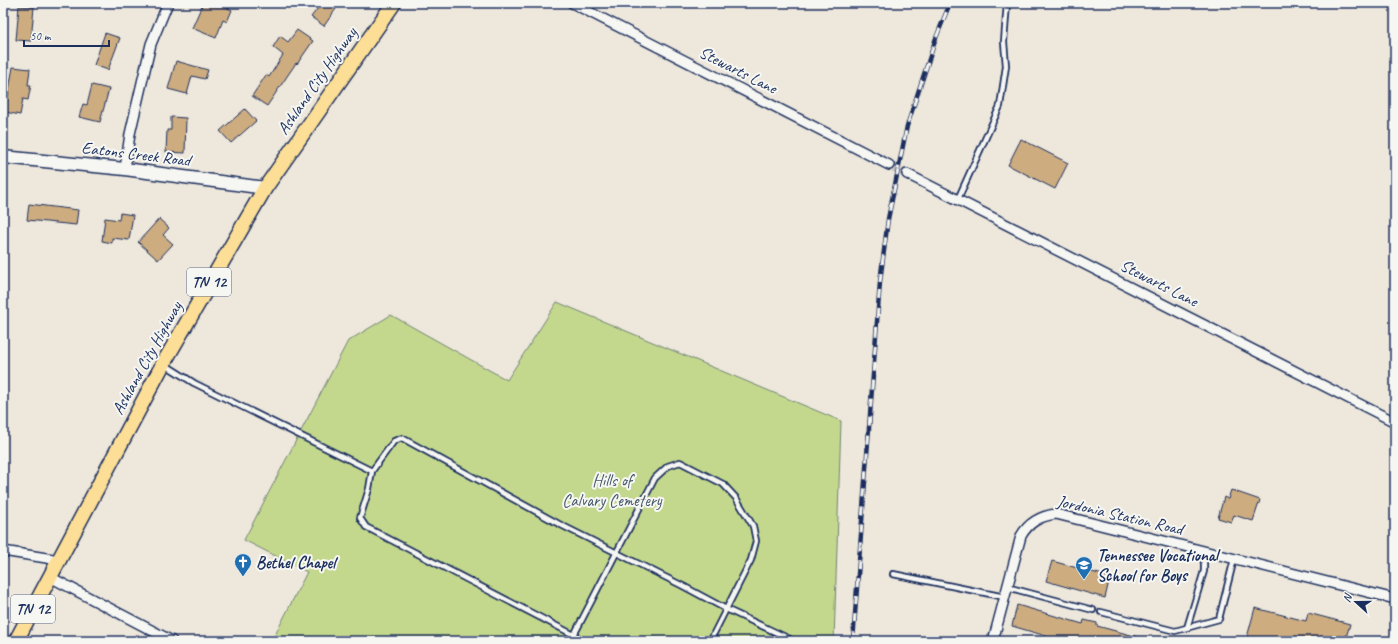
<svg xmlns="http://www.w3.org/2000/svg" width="1398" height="644" font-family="Caveat,sans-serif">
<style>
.green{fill:#c4d88d;stroke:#708476}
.building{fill:#cdac80;stroke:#1b2f5e}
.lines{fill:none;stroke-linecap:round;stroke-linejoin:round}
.street-tunnel{stroke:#c4c2c2;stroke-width:9;stroke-dasharray:9 4.5;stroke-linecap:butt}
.lane-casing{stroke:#1b2f5e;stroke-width:8}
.street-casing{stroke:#1b2f5e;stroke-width:12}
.secondary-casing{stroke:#1b2f5e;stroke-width:15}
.primary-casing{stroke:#1b2f5e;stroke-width:17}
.lane{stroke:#f6f6f2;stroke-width:4.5}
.street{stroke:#f6f6f2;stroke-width:9}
.secondary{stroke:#f6f6f2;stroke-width:12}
.primary{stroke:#fdde96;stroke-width:14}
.rail-casing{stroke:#1b2f5e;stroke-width:4.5}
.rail{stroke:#f6f6f2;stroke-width:3;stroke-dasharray:9;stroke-linecap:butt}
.labels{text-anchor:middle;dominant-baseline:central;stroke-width:4;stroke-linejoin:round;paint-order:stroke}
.shield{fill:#f6f6f2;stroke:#5d6b8a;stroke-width:1}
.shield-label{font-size:16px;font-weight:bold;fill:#1b2f5e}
.street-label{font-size:17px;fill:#1b2f5e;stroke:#f6f6f2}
.park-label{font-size:17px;fill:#45596a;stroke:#f6f6f2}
.poi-label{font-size:17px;font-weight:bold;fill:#1b2f5e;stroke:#f6f6f2;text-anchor:start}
</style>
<rect width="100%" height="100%" fill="#eee7db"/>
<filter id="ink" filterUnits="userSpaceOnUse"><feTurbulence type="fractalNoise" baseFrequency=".025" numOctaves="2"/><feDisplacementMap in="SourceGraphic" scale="8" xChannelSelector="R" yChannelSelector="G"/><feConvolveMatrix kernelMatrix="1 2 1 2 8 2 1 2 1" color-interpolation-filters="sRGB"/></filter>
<g filter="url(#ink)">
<!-- green -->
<path class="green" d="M557 302 841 421 834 641H272L307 572 244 540 348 341 391 315 507 380Z"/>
<!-- building -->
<g class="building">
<path d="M203 3H216L232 10 227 22 223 20 216 38 192 28Z"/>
<path d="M322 3H340L324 26 311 17Z"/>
<path d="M19 6 34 7 31 41 16 40Z"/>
<path d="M297 30 313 41 297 64 296 63 267 106 252 96 266 75 269 77 283 55 273 47 280 36 288 42Z"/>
<path d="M105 33 120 38 108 70 94 65Z"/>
<path d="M176 61 208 70 205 79 192 76 187 94 168 89Z"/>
<path d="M13 67 30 69 28 85H31L28 100 23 99 20 115 5 112Z"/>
<path d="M92 85 109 89 100 122 79 117 83 104 87 105Z"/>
<path d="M245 109 256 121 231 143 220 131Z"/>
<path d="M171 117 186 118 185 153 166 152 167 130H171Z"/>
<path d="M1021 139 1068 163 1055 189 1008 165Z"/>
<path d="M29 204 78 210 76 225 27 220Z"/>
<path d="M120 213 133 215 129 240 112 238V243L102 241 105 218 119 220Z"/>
<path d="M159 219 169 228 163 235 173 244 158 260 138 242Z"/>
<path d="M1231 490 1260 500 1253 521 1234 515 1231 522 1218 518 1224 497 1228 499Z"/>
<path d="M1052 561 1110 577 1105 598 1046 581Z"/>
<path d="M1017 605 1083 624 1084 620 1097 623V626L1142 638V641H1045L1046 636 1012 626Z"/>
<path d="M1255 608 1306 621 1308 613 1350 624 1345 641H1246Z"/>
</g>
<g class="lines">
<!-- street-tunnel -->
<path class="street-tunnel" d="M889 165 907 174"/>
<!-- lane casing -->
<g class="lane-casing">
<g id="lane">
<path d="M587 11 592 3"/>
<path d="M958 199 1000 106 1006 66 1004 42 1007 3"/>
<path d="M164 364 194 383 372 471 369 489 360 518 366 527 574 635 571 641"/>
<path d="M372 471 394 441 402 438 559 524 683 586 726 609 794 641"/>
<path d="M893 574 1005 597"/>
<path d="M1007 587 1093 610"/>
<path d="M1101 612 1175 631 1219 619 1234 559"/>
<path d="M1187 628 1204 571V562L1197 550"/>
<path d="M574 635 655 478 668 466 680 462 723 484 736 498 753 526 756 541 751 560 710 641"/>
</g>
</g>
<!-- street casing -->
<g class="street-casing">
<g id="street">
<path d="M572 3 889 165"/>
<path d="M125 169 130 134 151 44 168 3"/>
<path d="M907 174 1395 422"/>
<path d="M3 551 59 560"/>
<path d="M50 577 172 641"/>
<path d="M993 641 1021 536C1029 522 1040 516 1056 514L1395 599"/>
</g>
</g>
<!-- secondary casing -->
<g class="secondary-casing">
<path id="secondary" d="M3 157 125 169 265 188"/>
</g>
<!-- primary casing -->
<g class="primary-casing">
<path id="primary" d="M16 641 163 364 265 188 394 3"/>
</g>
<!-- lane -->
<use href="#lane" class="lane"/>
<!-- street -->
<use href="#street" class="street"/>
<!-- secondary -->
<use href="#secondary" class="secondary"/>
<!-- primary -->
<use href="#primary" class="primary"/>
<!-- rail casing -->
<g class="rail-casing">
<path id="rail" d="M853 641 880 282 888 219 907 126 936 38 950 3"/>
</g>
<!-- rail -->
<use href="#rail" class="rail"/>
</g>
</g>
<!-- icons -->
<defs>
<g id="church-pin" transform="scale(0.9)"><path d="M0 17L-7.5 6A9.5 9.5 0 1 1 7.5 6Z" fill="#1f6fb2" stroke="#f6f6f2"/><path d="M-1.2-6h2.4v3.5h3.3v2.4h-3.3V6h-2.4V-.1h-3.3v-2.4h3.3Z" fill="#fff"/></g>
<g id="school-pin" transform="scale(0.9)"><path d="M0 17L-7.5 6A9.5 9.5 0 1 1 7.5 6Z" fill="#1f6fb2" stroke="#f6f6f2"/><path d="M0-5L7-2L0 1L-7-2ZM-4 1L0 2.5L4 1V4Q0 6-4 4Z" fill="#fff"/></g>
</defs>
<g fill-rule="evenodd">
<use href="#church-pin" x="243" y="562"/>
<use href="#school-pin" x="1084" y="565"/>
</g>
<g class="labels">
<!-- shield labels -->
<g class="shield">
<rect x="187" y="268" width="44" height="28" rx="3"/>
<rect x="11" y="595" width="44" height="28" rx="3"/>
</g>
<g class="shield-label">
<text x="209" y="282">TN 12</text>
<text x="33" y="609">TN 12</text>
</g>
<!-- street labels -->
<g class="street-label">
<text transform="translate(738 70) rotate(27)">Stewarts Lane</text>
<text transform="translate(317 81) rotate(-55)">Ashland City Highway</text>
<text transform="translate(136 154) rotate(7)">Eatons Creek Road</text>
<text transform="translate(1159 283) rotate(27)">Stewarts Lane</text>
<text transform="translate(147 358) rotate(-61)">Ashland City Highway</text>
<text transform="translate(1120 515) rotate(13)">Jordonia Station Road</text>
</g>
<!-- park labels -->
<g class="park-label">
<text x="612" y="480">Hills of<tspan x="612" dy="20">Calvary Cemetery</tspan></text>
</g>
<!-- poi labels -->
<g class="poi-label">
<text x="1097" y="555">Tennessee Vocational<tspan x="1097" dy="20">School for Boys</tspan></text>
<text x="256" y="562">Bethel Chapel</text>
</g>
</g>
<!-- margin -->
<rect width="1398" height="644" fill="none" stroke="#f6f6f2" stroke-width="16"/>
<rect x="8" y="8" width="1382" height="628" fill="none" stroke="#1b2f5e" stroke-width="1.5" filter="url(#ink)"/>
<!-- north arrow -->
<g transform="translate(1356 602) rotate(291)" stroke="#f6f6f2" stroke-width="3" paint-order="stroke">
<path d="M0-3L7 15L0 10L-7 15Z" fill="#1b2f5e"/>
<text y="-6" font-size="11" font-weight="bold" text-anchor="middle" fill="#1b2f5e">N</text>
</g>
<!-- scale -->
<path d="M24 40v6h85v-6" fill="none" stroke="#1b2f5e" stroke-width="2"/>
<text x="30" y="40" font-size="12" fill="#1b2f5e" stroke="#f6f6f2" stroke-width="3" paint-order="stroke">50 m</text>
</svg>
